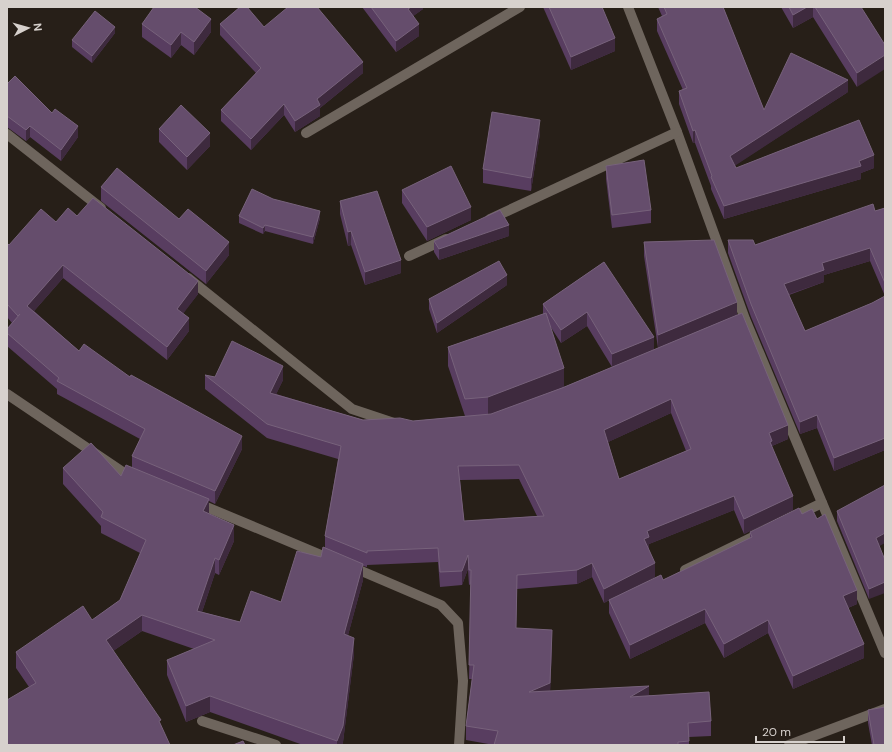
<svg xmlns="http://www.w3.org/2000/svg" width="892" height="752" font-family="'DM Sans',sans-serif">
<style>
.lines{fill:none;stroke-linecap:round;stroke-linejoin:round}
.minor{stroke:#6e655d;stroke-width:10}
.wall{fill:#583d60;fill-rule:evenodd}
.shaded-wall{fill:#3e2a3e}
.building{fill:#654d6c;stroke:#77627b;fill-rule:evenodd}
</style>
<rect width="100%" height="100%" fill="#271f18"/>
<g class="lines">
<!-- minor -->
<g class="minor">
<path d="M628 7 677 132 745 319 885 653"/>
<path d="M306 133 520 7"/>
<path d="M7 134 101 208"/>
<path d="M490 219 677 132"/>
<path d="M409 256 446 239"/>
<path d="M188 278 352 409 394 423"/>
<path d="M7 394 124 473 136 477"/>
<path d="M197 503 333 560"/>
<path d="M789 519 822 503"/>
<path d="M352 567 441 605 458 623 463 681 459 745"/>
<path d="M685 570 761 533"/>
<path d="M202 721 276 745"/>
<path d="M789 745 885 709"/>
</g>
</g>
<!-- wall -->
<g class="wall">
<path d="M362 7H423V9L413 16 419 36 396 52Z"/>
<path d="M543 7H602L615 51 571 70Z"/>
<path d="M658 7H723L764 110 848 92 735 165 736 168H874L861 173V179L724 219 711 189V186L695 143H693L679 104V91L683 90 657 31V19L662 16Z"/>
<path d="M781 7H861L857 87 813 17 793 28Z"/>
<path d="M142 24 211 32 194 55 181 45 171 58 142 37Z"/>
<path d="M220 24 264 27 363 73 320 108V116L295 132 284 115 251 150 221 121V110L256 73 220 35Z"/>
<path d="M115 33 92 63 72 47V40Z"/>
<path d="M7 84 52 113 78 137 61 161 30 137 26 141 7 127Z"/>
<path d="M159 129 210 146 187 170 159 142Z"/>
<path d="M540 133 531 191 483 183V169Z"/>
<path d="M606 166 651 210V223L612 228 606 179Z"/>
<path d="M101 187 179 219 229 255 206 284 101 201Z"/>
<path d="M402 190 471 220 427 241 402 203Z"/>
<path d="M273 199 320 218 313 244 265 231 263 234 239 223V216Z"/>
<path d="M340 201 401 273 365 285 351 245 348 246 340 214Z"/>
<path d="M885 209V296L870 261 824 275V282L789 295 805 331 872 303 885 296V450L834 471 817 428 800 434 751 317 728 253V240L755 245 875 211Z"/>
<path d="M77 216 198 294 183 313 189 331 167 360 63 278 34 311 79 351 130 377 242 449 215 504 209 501V514L234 541 219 575 215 573 202 612 240 622 281 602 321 557 325 548V536L338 459 267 438 205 389V375L215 377 283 380 276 394 363 420 413 421 465 416 448 366V347L543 314V304L604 262 654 350 658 348 644 256V242L737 315 788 439 772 446V447L793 510 744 534 734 510 649 544V551L655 577 633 589 663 580 750 539V532L802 514 857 604 848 608 864 658 793 689 768 633 724 658 705 623 630 659 609 613V600L604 603 592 577 577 584 517 589 516 628 552 644 550 691 649 695 711 721V736L689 737V745H494L466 740V726L472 679H469L471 584 469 585 468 569 462 585 440 587 438 562 367 565V567L363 566V580L348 635 354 654 343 742 342 745H303L210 712 186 722 167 675V660L194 649 142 631 113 651 29 687 16 668V652L92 620 120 600 140 553 101 533V526L63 484V468L121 476 132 467V456L140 439 57 394V389L7 346V329L12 323 7 317V243L9 245 56 222ZM550 326 561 343 587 326 612 367 564 387ZM671 413 686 451 619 479 608 442ZM519 479 537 516 464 521 460 480Z"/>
<path d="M509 236 439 260 434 252V241Z"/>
<path d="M507 285 437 333 429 309V299Z"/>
<path d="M837 511 879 546 869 599 837 521Z"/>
<path d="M868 710 885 745H872L868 723Z"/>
</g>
<!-- shaded-wall -->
<g class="shaded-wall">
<path d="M411 7H423V9L408 20V9Z"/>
<path d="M807 7H813V17L793 28V15Z"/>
<path d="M211 19V32L194 55V42Z"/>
<path d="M419 24V36L396 52V41Z"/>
<path d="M115 27V33L92 63V56Z"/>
<path d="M181 32V45L171 58V45Z"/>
<path d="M615 38V51L571 70V57Z"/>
<path d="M885 55V69L857 87V73Z"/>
<path d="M363 62V73L320 108V116L295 132V121L317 99Z"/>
<path d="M848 80V92L730 169V156Z"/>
<path d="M284 104V115L251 150V139Z"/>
<path d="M540 120V133L531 191V178Z"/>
<path d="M30 126V137L26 141V130Z"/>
<path d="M78 126V137L61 161V150Z"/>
<path d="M695 130V143H693V131Z"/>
<path d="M210 133V146L187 170V157Z"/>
<path d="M874 155V168L861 173V179L724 219V206L859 161Z"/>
<path d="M471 207V220L427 241V227Z"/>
<path d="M320 211V218L313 244V237Z"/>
<path d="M265 225V231L263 234V228Z"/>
<path d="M509 225V236L439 260V249Z"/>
<path d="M351 231V245L348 246V232Z"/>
<path d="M229 242V255L206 284V271Z"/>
<path d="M870 248V261L824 275V282L784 296V284L822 263Z"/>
<path d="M401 260V273L365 285V272Z"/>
<path d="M63 265V278L27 319V306Z"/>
<path d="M507 275V285L437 333V323Z"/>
<path d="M198 281V294L177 322V309Z"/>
<path d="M737 302V315L658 348V335Z"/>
<path d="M587 312V326L561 343V330Z"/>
<path d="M189 318V331L167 360V347Z"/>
<path d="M654 337V350L612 367V354Z"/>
<path d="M283 366V380L270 407V393Z"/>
<path d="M564 368V387L488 416V397Z"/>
<path d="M671 399V413L604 444V430Z"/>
<path d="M817 415V428L800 434V422Z"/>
<path d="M788 425V439L772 446V455L770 456 769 433Z"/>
<path d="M242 436V449L215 504V491Z"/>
<path d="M885 438V450L834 471V458Z"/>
<path d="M734 496V510L649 544V551L644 539 647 531Z"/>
<path d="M793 496V510L744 534V519Z"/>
<path d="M209 499V515L203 511Z"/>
<path d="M234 525V541L219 575V560Z"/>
<path d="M885 533V543L876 548V538Z"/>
<path d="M468 555V569L462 585V571Z"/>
<path d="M215 558V573L197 627V611Z"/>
<path d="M592 563V577L577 584V570Z"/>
<path d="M655 563V577L604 603V589Z"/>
<path d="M363 564V580L344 650V634Z"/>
<path d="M885 582V593L869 599V589Z"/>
<path d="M857 590V604L843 610V596Z"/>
<path d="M705 609V623L630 659V645Z"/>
<path d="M142 615V631L106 656V640Z"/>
<path d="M768 620V633L724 658V644Z"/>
<path d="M552 630V644L550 697 529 692Z"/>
<path d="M354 638V654L343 742 342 745H337V741Z"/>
<path d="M864 644V658L793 689V676Z"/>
<path d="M649 686V700L630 697Z"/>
<path d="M210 696V712L186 722V706Z"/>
</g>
<!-- building -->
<g class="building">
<path d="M154 7H195L211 19 194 42 181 32 171 45 142 24Z"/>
<path d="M240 7H247L264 27 288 7H317L363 62 317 99 320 105 295 121 284 104 251 139 221 110 261 68 220 24Z"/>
<path d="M371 7H411L408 9 419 24 396 41Z"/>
<path d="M549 7H602L615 38 571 57Z"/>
<path d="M664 7H723L764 110 791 53 848 80 730 156 736 168 859 120 874 155 859 161 861 166 724 206 711 177 712 176 695 130 693 131 679 91 687 88 657 19 667 14Z"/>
<path d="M789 7H807L793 15Z"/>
<path d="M815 7H861L885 45V55L857 73Z"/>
<path d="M95 11 115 27 92 56 72 40Z"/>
<path d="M15 76 52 113 55 109 78 126 61 150 30 126 26 130 7 116V84Z"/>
<path d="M181 105 210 133 187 157 159 129Z"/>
<path d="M492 112 540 120 531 178 483 169Z"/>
<path d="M644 160 651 210 612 215 606 166Z"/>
<path d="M451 166 471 207 427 227 402 190Z"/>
<path d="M117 168 179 219 188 209 229 242 206 271 101 187Z"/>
<path d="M252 189 273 199 320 211 313 237 265 225 263 228 239 216Z"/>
<path d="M377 191 401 260 365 272 351 231 348 232 340 201Z"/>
<path d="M93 198 198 281 177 309 189 318 167 347 63 265 27 306 79 351 84 344 130 377 131 375 242 436 215 491 132 456 145 429 57 381 59 378 7 333V329L20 314 18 316 7 304V243L9 245 41 209 56 222 68 208 77 216Z"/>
<path d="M873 204 875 211 885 208V283L870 248 822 263 824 270 784 284 805 331 872 303 885 296V438L834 458 817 415 800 422 751 304 728 240H753L755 245Z"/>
<path d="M500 210 509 225 439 249 434 241Z"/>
<path d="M714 240 737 302 658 335 644 242Z"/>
<path d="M499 261 507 275 437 323 429 299Z"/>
<path d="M604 262 654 337 612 354 587 312 561 330 543 304Z"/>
<path d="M546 313 564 368 488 397 465 399 448 347Z"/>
<path d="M742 313 788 425 769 433 772 441 770 442 793 496 744 519 734 496 647 531 649 537 644 539 655 563 604 589 592 563 577 570 517 575 516 628 552 630 550 683 529 692 649 686 630 697 709 692 711 721 688 723 689 741 678 742V745H494L498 731 466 726 474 665H469L471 570H469L468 555 462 571 440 572 438 548 367 551V553L325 536 341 446 267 424 205 375 215 377 232 341 283 366 270 393 363 420 400 418 413 421 491 414 562 388ZM671 399 691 449 619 479 604 430ZM519 465 544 516 464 521 458 466Z"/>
<path d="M91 443 121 476 126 465 209 499 203 511 234 525 219 560 215 558 197 611 240 622 251 591 281 602 297 551 321 557 323 547 363 564 344 634 354 638 343 726 337 741 210 696 186 706 167 660 215 640 142 615 106 640 161 720 159 721 170 745H7V700L36 683 16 652 83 606 92 620 120 600 146 540 101 517 103 512 63 468Z"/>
<path d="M885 485V533L876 538 885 560V582L869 589 837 511Z"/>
<path d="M799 508 802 514 812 509 817 519 825 514 857 590 843 596 864 644 793 676 768 620 724 644 705 609 630 645 609 600 661 575 663 580 752 537 750 532Z"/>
<path d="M885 707V745H874L868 710Z"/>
<path d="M243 741 245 745H233Z"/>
</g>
<!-- border -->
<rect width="892" height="752" fill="none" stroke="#d7d1cd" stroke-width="16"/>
<!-- north arrow -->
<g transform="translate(28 28) rotate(84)" stroke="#271f18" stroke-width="3" paint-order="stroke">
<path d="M0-3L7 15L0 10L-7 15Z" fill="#d7d1cd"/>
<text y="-6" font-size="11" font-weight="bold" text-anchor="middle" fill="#d7d1cd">N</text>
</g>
<!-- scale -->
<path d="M756 736v6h88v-6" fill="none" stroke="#d7d1cd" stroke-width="2"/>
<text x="762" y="736" font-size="12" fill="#d7d1cd" stroke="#271f18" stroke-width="3" paint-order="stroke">20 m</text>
</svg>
